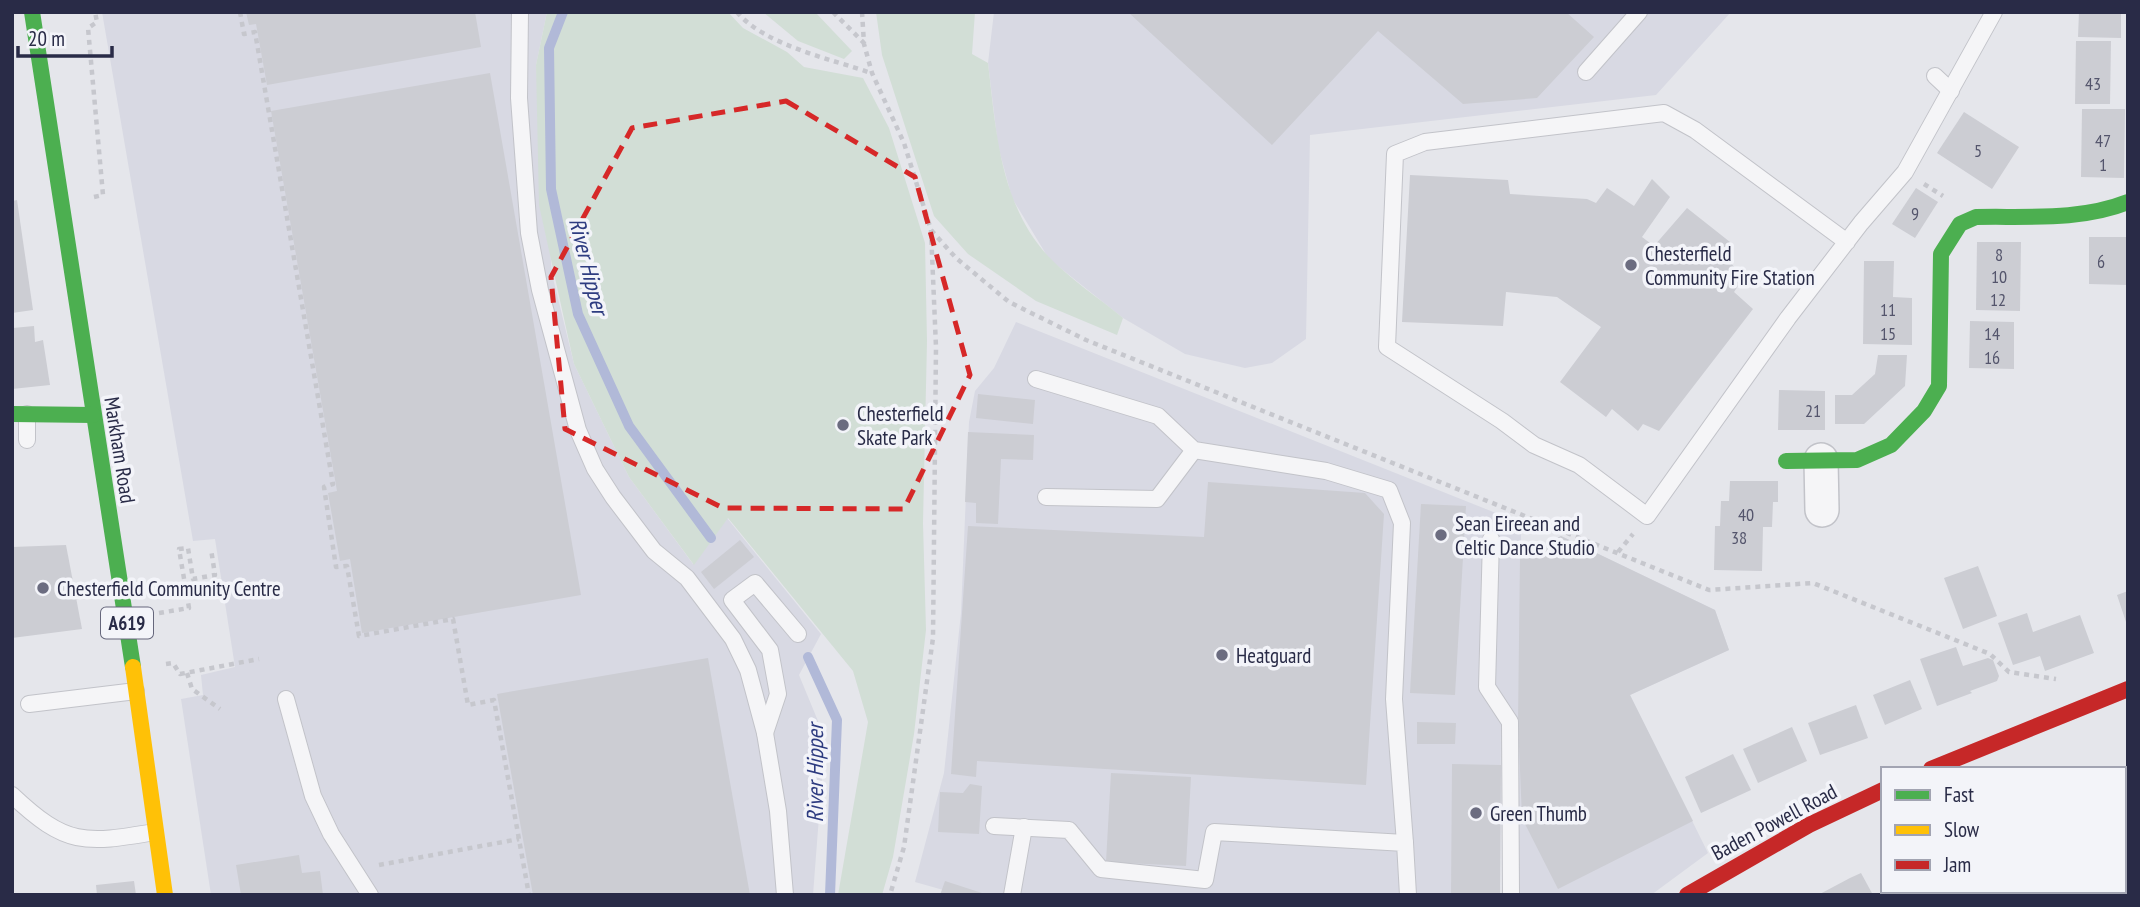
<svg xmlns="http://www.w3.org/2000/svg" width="2140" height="907" font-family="'PT Sans Narrow',sans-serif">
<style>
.built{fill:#d8d9e3}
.green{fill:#d2ded6}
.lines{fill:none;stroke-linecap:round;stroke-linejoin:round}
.stream{stroke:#b1b9d8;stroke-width:10}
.building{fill:#cccdd3}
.lane-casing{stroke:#c2c3c9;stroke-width:18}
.street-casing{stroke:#c2c3c9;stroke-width:36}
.path{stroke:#c6c7cd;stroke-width:4.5;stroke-dasharray:5 5;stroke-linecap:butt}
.lane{stroke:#f5f5f7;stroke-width:16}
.street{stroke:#f5f5f7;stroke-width:33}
.fast{stroke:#4caf50;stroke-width:16}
.slow{stroke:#ffc107;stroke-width:16}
.jam{stroke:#c62828;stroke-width:16}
.marked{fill:none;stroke:#d62828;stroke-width:5;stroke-dasharray:14 9;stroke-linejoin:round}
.poi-dot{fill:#6b6c80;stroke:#f3f4f9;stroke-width:2.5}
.labels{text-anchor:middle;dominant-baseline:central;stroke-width:7;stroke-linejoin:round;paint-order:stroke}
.number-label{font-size:18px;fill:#54556c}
.shield{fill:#f3f4f9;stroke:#66677c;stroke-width:2}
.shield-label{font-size:19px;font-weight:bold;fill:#292b47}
.poi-label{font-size:21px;fill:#292b47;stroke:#f3f4f9;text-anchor:start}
.street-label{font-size:21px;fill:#292b47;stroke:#f3f4f9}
.water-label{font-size:23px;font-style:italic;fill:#2e3c80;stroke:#f3f4f9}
</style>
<rect width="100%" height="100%" fill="#e5e6eb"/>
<!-- built -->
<g class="built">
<path d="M102 12H547L536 65 552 274 574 364 629 477 693 564 727 518 821 634 799 675 825 738 813 895H211L181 699 203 695 201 675 235 667 215 539 193 541Z"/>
<path d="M994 12H1731L1656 95 1310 135 1306 339 1272 363 1245 368 1185 354 1123 318 1049 259 1012 198 998 146 988 63Z"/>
<path d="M1016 322 1521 523V556L1561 536 1715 610 1729 650 1630 695 1708 853 1651 895H1516L1518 723 1510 722 1501 723 1500 895H961L915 882 944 773 961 613 969 422 975 391 994 368Z"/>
</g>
<!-- green -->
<g class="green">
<path d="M547 12H728L743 28 787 52 804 67 863 78 889 128 925 243 927 341 923 523 926 630 914 734 893 857 882 895H838L868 722 853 671 728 518 694 565 629 477 574 364 539 205 536 65Z"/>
<path d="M763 12H815L852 51 844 59 798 41Z"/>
<path d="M876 12H975L972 54 988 63C996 130 1000 204 1048 256 1070 279 1099 298 1123 318L1117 335 1036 301 968 254 934 216 882 55Z"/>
</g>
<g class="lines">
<!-- stream -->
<g class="stream">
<path d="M563 12 549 48 551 189 578 314 629 426 711 538"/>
<path d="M808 657 837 720 830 895"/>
</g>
</g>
<!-- building -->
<g class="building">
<path d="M246 12H475L481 47 267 85 256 24 249 25Z"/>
<path d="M1128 12H1566L1594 37 1537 98 1463 104 1378 31 1272 145Z"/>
<path d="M2079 12H2121V38L2078 37Z"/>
<path d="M2076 41H2111L2110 104H2075Z"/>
<path d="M490 73 581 595 362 633 350 559 340 561 328 493 337 491 271 111Z"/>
<path d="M2082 109H2125L2124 178 2081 177Z"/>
<path d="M1964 112 2019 147 1992 189 1937 153Z"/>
<path d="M1410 175 1508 180 1510 194 1587 199 1596 203 1607 188 1634 206 1652 179 1670 197 1642 237 1654 246 1687 208 1730 242 1720 252 1744 277 1734 292 1753 309 1659 431 1643 424 1638 431 1612 409 1606 417 1560 382 1601 327 1557 297 1506 292 1503 326 1402 322Z"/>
<path d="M1916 188 1938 202 1915 238 1892 224Z"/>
<path d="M17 200 33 310 12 313V201Z"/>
<path d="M2089 237H2128V285L2089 284Z"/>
<path d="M1977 242H2021L2020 311 1976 310Z"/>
<path d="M1864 261H1894L1893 297 1912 298V345L1863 344Z"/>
<path d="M1970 321 2014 322V369L1969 368Z"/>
<path d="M34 326 35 342 43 340 50 385 12 389 13 328Z"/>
<path d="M1878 355H1907L1905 386 1864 424H1835V395H1852L1875 374Z"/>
<path d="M1779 390 1825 391V430H1778Z"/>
<path d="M978 394 1035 400 1033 424 976 418Z"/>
<path d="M968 432 1034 435 1033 460 1001 459 998 524 976 523V503L965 502Z"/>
<path d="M1730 481H1778V502H1773L1772 527H1763L1762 571 1714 570 1715 526H1720L1721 501H1729Z"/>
<path d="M1208 482 1365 493 1384 514 1366 785 977 761 976 777 951 774 968 526 1204 537Z"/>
<path d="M1421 504 1466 506 1455 695 1410 693Z"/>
<path d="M1561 536 1715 610 1729 650 1630 695 1693 821 1558 889 1522 818 1518 722 1520 557Z"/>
<path d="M740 540 754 557 714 589 701 572Z"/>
<path d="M66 545 82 629 12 638V547Z"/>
<path d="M1978 566 1997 616 1963 629 1944 578Z"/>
<path d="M2128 591V625H2127L2117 595Z"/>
<path d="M2027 613 2033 632 2080 615 2094 653 2045 671 2040 656 2013 665 1998 623Z"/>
<path d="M1956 647 1963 666 1988 658 1993 660 1999 676 1997 681 1970 691 1972 693 1937 706 1920 659Z"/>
<path d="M708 658 750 895H533L497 694Z"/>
<path d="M1910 680 1922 709 1885 725 1873 695Z"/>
<path d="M1856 705 1868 738 1820 755 1808 723Z"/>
<path d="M1417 722 1456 723 1455 744H1417Z"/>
<path d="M1792 727 1807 761 1758 783 1743 749Z"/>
<path d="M1733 754 1751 790 1701 813 1685 777Z"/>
<path d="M1452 764 1501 765 1500 895H1451Z"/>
<path d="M1111 773 1191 777 1186 866 1106 862Z"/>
<path d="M970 784 982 786 979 834 938 832 940 792 963 793Z"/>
<path d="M299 855 302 873 320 871 323 895H241L236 865Z"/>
<path d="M1861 873 1873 895H1818L1850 878Z"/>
<path d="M134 881 136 895H97L96 885Z"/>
<path d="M945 881 985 894V895H940Z"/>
<path d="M1883 891H1922L1923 895H1884Z"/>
</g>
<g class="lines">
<!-- lane casing -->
<g class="lane-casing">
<g id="lane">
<path d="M520 12 519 98 529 233 540 290 578 430 595 469 613 497 654 551 687 578 733 639 748 670 765 733 778 811 785 895"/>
<path d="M1586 72 1639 12"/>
<path d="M1935 76 1951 91"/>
<path d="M1847 242 1695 130 1664 113 1425 142 1395 154 1387 347 1502 421 1534 445 1579 465 1647 516 1788 318 1861 223 1905 172 1994 12"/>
<path d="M1036 379 1158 416 1194 450 1326 471 1389 490 1402 523 1394 699 1405 843"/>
<path d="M27 440V414"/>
<path d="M1046 497 1157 499 1194 450"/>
<path d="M1491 539 1487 687 1510 722 1511 895"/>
<path d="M286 699 313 796 331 834 370 895"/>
<path d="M29 704 136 691"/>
<path d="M765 733 778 694 770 650 732 600 755 583 798 634"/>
<path d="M12 795C66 846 84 844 155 832"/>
<path d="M994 826 1069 830 1101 869 1205 880 1214 832 1405 843 1408 895"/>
<path d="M1012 895 1024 827"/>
</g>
</g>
<!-- street casing -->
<g class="street-casing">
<path id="street" d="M1821 460 1822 510"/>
</g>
<!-- path -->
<g class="path">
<path d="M240 12 244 34 255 32 333 484 324 487 336 567 347 566 359 636 453 619 468 705 494 700 529 895"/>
<path d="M737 12C764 45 831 59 871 73"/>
<path d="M833 12 864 43"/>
<path d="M862 12 864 44 872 73 904 143 931 230 936 347 933 638 904 847 890 895"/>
<path d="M1924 184 1943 196"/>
<path d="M94 197 103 195 88 28 97 22 95 12"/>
<path d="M931 230 956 258 1009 302 1086 340 1647 565 1709 590 1813 583 1990 654 2009 672 2056 679"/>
<path d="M1618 552 1633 534"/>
<path d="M159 613 189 608 179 549 188 548 193 579 215 575 211 549"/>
<path d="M166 664 173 663 180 674 259 659"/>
<path d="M187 673 192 689 220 709"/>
<path d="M379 865 519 839"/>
</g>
<!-- lane -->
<use href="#lane" class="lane"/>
<!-- street -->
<use href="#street" class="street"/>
<!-- fast -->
<g class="fast">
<path d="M32 12 133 667"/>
<path d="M12 414 93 415"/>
<path d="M1786 461 1857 460 1891 445 1924 411 1939 386 1941 254 1960 224 1976 217C2027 216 2080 221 2128 202"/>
</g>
<!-- slow -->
<path class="slow" d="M133 667 165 895"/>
<!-- jam -->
<g class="jam">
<path d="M1931 769 2128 689"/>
<path d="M1687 895 1809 825 1883 790"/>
</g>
</g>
<!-- marked area -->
<path class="marked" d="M786 101 915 177 970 375 904 509 723 508 565 429 551 277 632 128Z"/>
<!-- markers -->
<g class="poi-dot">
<circle cx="1631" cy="265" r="7"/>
<circle cx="843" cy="425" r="7"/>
<circle cx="1441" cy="535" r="7"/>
<circle cx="43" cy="588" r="7"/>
<circle cx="1222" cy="655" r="7"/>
<circle cx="1476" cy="813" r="7"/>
</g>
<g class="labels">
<!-- number labels -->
<g class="number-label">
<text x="2093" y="83">43</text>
<text x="2103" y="140">47</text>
<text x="1978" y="150">5</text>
<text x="2103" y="164">1</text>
<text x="1915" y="213">9</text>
<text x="1999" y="254">8</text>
<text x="2101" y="261">6</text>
<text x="1999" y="276">10</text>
<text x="1998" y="299">12</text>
<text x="1888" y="309">11</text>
<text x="1888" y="333">15</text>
<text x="1992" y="333">14</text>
<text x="1992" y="357">16</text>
<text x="1813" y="410">21</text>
<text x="1746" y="514">40</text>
<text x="1739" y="537">38</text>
</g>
<!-- shield labels -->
<rect class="shield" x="101" y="607.5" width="52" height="31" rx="5"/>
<g class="shield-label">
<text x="127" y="623">A619</text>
</g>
<!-- poi labels -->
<g class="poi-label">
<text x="1645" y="253">Chesterfield<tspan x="1645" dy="24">Community Fire Station</tspan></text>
<text x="857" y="413">Chesterfield<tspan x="857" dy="24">Skate Park</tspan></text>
<text x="1455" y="523">Sean Eireean and<tspan x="1455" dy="24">Celtic Dance Studio</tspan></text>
<text x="57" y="588">Chesterfield Community Centre</text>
<text x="1236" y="655">Heatguard</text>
<text x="1490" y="813">Green Thumb</text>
</g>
<!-- street labels -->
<g class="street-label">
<text transform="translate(120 450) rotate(81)">Markham Road</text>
<text transform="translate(1774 822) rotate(-28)">Baden Powell Road</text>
</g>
<!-- water labels -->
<g class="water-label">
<text transform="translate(589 266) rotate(76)">River Hipper</text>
<text transform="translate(814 773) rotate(-90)">River Hipper</text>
</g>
</g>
<!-- border -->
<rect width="2140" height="907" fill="none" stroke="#292b47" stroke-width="28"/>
<!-- legend -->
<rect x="1881" y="767" width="245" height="126" fill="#f3f4f9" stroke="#a2a4b2" stroke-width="2"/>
<rect x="1895" y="790" width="35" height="10" fill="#4caf50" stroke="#a2a4b2" stroke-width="2"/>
<text x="1944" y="802" font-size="21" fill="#292b47">Fast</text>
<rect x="1895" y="825" width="35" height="10" fill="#ffc107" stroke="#a2a4b2" stroke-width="2"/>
<text x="1944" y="837" font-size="21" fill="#292b47">Slow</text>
<rect x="1895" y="860" width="35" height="10" fill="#c62828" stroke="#a2a4b2" stroke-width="2"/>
<text x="1944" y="872" font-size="21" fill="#292b47">Jam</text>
<!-- scale -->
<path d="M18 46v10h94v-10" fill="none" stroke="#292b47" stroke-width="3.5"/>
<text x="28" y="46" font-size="21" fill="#292b47" stroke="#f3f4f9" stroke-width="5" paint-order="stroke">20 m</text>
</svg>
